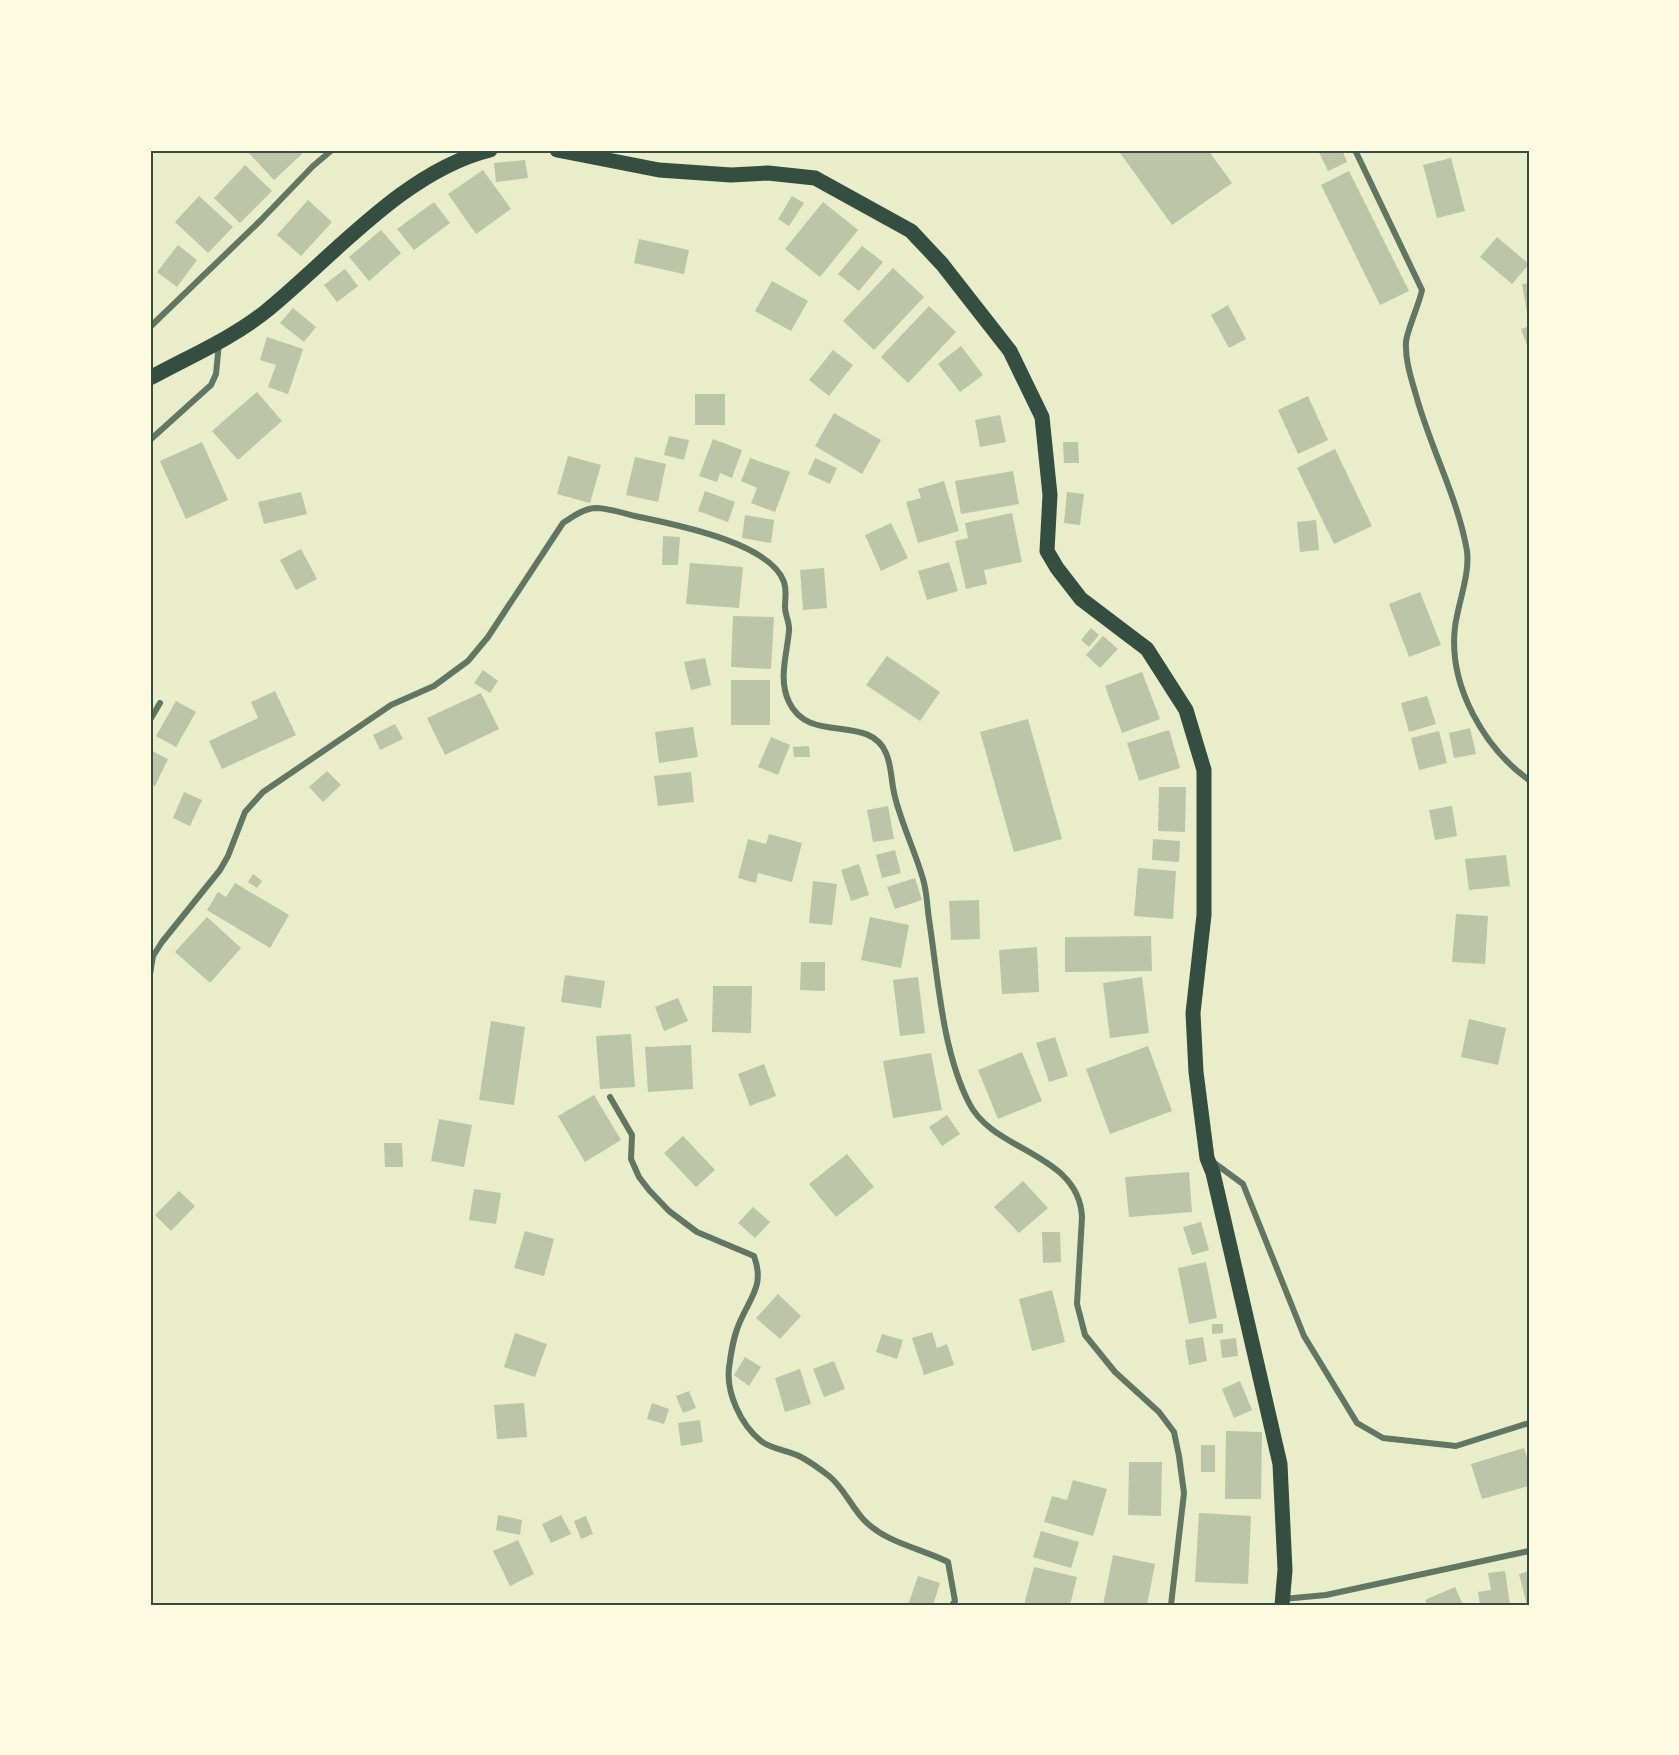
<svg xmlns="http://www.w3.org/2000/svg" width="1679" height="1755" font-family="'Space Grotesk',sans-serif">
<style>
.building{fill:#bcc5a7}
.lines{fill:none;stroke-linecap:round;stroke-linejoin:round}
.minor{stroke:#617663;stroke-width:6}
.primary{stroke:#344e41;stroke-width:15}
.neatline{fill:none;stroke:#344e41;stroke-width:2}
</style>
<rect width="100%" height="100%" fill="#e9edc9"/>
<!-- building -->
<g class="building">
<path d="M246 150H299L302 154 274 180Z"/>
<path d="M1118 150H1171L1173 153 1177 150H1208L1232 183 1172 225Z"/>
<path d="M1318 150H1342L1347 162 1328 171Z"/>
<path d="M1451 158 1465 211 1437 218 1423 165Z"/>
<path d="M525 160 528 178 496 182 494 163Z"/>
<path d="M245 165 272 191 240 223 214 198Z"/>
<path d="M483 170 511 209 476 234 448 194Z"/>
<path d="M1349 171 1409 291 1380 305 1321 185Z"/>
<path d="M199 196 233 227 208 253 175 222Z"/>
<path d="M792 196 804 203 789 226 778 219Z"/>
<path d="M308 200 332 222 301 256 277 235Z"/>
<path d="M434 202 450 223 414 250 397 229Z"/>
<path d="M823 202 858 230 820 277 785 249Z"/>
<path d="M381 230 401 253 369 281 349 257Z"/>
<path d="M1497 237 1529 264 1512 284 1480 257Z"/>
<path d="M639 239 689 250 684 274 634 263Z"/>
<path d="M178 245 197 260 177 287 157 272Z"/>
<path d="M862 246 883 262 859 291 838 274Z"/>
<path d="M893 268 924 297 874 350 843 321Z"/>
<path d="M345 269 358 286 337 302 324 285Z"/>
<path d="M772 281 808 301 791 331 755 311Z"/>
<path d="M1529 283V318H1528L1522 284Z"/>
<path d="M1228 305 1246 339 1229 348 1211 315Z"/>
<path d="M929 306 956 332 908 383 881 357Z"/>
<path d="M293 308 316 327 304 342 280 323Z"/>
<path d="M1529 326V351L1521 329Z"/>
<path d="M267 337 303 349 288 394 268 387 276 365 260 360Z"/>
<path d="M961 346 983 375 960 392 938 364Z"/>
<path d="M833 350 853 365 829 396 809 380Z"/>
<path d="M257 392 282 421 238 460 212 431Z"/>
<rect x="695" y="394" width="30" height="31"/>
<path d="M1308 396 1328 440 1298 454 1278 410Z"/>
<path d="M834 413 881 440 862 474 815 446Z"/>
<path d="M1000 415 1006 442 980 447 975 420Z"/>
<path d="M669 436 689 440 684 460 664 455Z"/>
<path d="M713 439 742 450 732 478 720 473 717 482 699 476Z"/>
<path d="M202 442 228 500 186 519 160 461Z"/>
<path d="M1063 442H1078L1079 463H1064Z"/>
<path d="M1335 449 1372 526 1334 544 1297 468Z"/>
<path d="M568 456 601 465 590 503 557 494Z"/>
<path d="M635 457 666 464 658 502 626 495Z"/>
<path d="M750 458 790 472 775 512 751 503 757 488 741 481Z"/>
<path d="M815 458 837 468 830 484 808 474Z"/>
<path d="M1013 471 1019 504 961 514 955 481Z"/>
<path d="M944 481 959 531 918 543 906 502 921 498 918 489Z"/>
<path d="M705 491 735 502 728 522 698 511Z"/>
<path d="M301 492 307 514 264 524 258 502Z"/>
<path d="M1067 492 1084 494 1080 525 1064 523Z"/>
<path d="M1012 513 1022 562 984 570 987 584 966 589 955 541 968 538 965 523Z"/>
<path d="M745 515 774 520 771 543 742 538Z"/>
<path d="M1316 520 1319 550 1300 552 1297 522Z"/>
<path d="M891 523 908 558 881 571 865 535Z"/>
<path d="M663 536 680 537 678 565H662Z"/>
<path d="M301 549 317 579 296 590 280 560Z"/>
<path d="M949 562 958 591 927 600 918 571Z"/>
<path d="M690 563 743 567 739 608 686 604Z"/>
<path d="M824 568 827 608 803 610 800 570Z"/>
<path d="M1420 592 1441 645 1409 657 1389 604Z"/>
<path d="M733 616 774 617 771 669 731 667Z"/>
<path d="M1091 628 1099 635 1089 647 1081 640Z"/>
<path d="M1103 636 1118 649 1100 668 1086 655Z"/>
<path d="M887 656 940 692 920 721 866 685Z"/>
<path d="M705 658 711 685 691 690 684 662Z"/>
<path d="M483 670 498 681 490 693 474 683Z"/>
<path d="M1142 672 1160 719 1122 733 1105 686Z"/>
<rect x="731" y="680" width="39" height="45"/>
<path d="M275 691 296 735 222 769 209 741 258 718 251 702Z"/>
<path d="M481 693 499 729 445 755 427 718Z"/>
<path d="M1427 696 1436 724 1409 732 1401 703Z"/>
<path d="M176 701 196 712 176 747 156 736Z"/>
<path d="M1028 719 1062 839 1014 852 980 732Z"/>
<path d="M395 724 403 739 380 750 373 735Z"/>
<path d="M693 727 698 757 659 763 655 732Z"/>
<path d="M1470 728 1476 754 1454 758 1449 733Z"/>
<path d="M1169 730 1180 768 1139 781 1127 743Z"/>
<path d="M1439 731 1447 763 1419 770 1411 738Z"/>
<path d="M771 737 790 745 778 775 758 767Z"/>
<path d="M809 746 810 757H794L793 747Z"/>
<path d="M150 750 168 759 155 786 150 784Z"/>
<path d="M327 771 341 785 323 802 309 787Z"/>
<path d="M691 772 694 802 658 806 654 776Z"/>
<path d="M1159 787H1186L1185 832 1158 831Z"/>
<path d="M184 792 202 800 190 826 173 818Z"/>
<path d="M888 806 894 839 873 842 867 810Z"/>
<path d="M1452 806 1457 836 1435 840 1429 810Z"/>
<path d="M769 834 802 843 792 882 758 873 756 883 738 878 748 839 766 844Z"/>
<path d="M1153 839 1180 841 1179 862 1152 860Z"/>
<path d="M895 850 901 873 882 878 876 855Z"/>
<path d="M1506 855 1510 886 1469 890 1465 859Z"/>
<path d="M859 864 869 895 851 901 841 870Z"/>
<path d="M1138 868 1176 871 1173 919 1134 916Z"/>
<path d="M253 874 262 881 257 888 248 882Z"/>
<path d="M915 878 922 900 895 909 887 887Z"/>
<path d="M813 881 837 884 832 925 809 923Z"/>
<path d="M235 883 289 915 270 948 207 910 218 892 226 897Z"/>
<path d="M979 900 980 939 951 940 949 901Z"/>
<path d="M1456 914 1488 916 1485 964 1452 962Z"/>
<path d="M207 917 241 948 210 983 175 952Z"/>
<path d="M870 917 909 925 901 968 861 960Z"/>
<path d="M1151 936 1152 971 1065 972V937Z"/>
<path d="M1037 947 1039 992 1002 994 999 950Z"/>
<path d="M801 962H825V991L800 990Z"/>
<path d="M565 975 605 981 601 1008 561 1002Z"/>
<path d="M918 977 925 1033 900 1036 893 980Z"/>
<path d="M1142 977 1149 1033 1110 1038 1103 983Z"/>
<path d="M713 986H752L751 1033 712 1032Z"/>
<path d="M678 998 688 1021 664 1031 655 1007Z"/>
<path d="M1469 1019 1506 1028 1498 1065 1461 1057Z"/>
<path d="M491 1021 525 1027 514 1105 479 1100Z"/>
<path d="M631 1034 635 1087 600 1089 596 1036Z"/>
<path d="M1055 1037 1068 1076 1049 1082 1036 1043Z"/>
<path d="M691 1045 693 1089 648 1092 645 1047Z"/>
<path d="M1148 1046 1172 1111 1110 1134 1086 1069Z"/>
<path d="M1022 1052 1042 1101 998 1119 978 1070Z"/>
<path d="M931 1053 942 1110 893 1118 883 1061Z"/>
<path d="M764 1064 776 1096 750 1106 738 1074Z"/>
<path d="M594 1095 621 1140 585 1162 558 1116Z"/>
<path d="M947 1115 960 1134 942 1146 929 1127Z"/>
<path d="M439 1119 472 1125 464 1167 431 1161Z"/>
<path d="M683 1136 715 1170 696 1187 664 1153Z"/>
<path d="M384 1143H402L403 1167H385Z"/>
<path d="M847 1154 874 1187 836 1217 809 1184Z"/>
<path d="M1189 1172 1192 1212 1129 1217 1125 1177Z"/>
<path d="M1023 1181 1048 1208 1019 1233 994 1207Z"/>
<path d="M474 1189 501 1193 496 1224 469 1220Z"/>
<path d="M179 1191 195 1206 171 1231 155 1215Z"/>
<path d="M753 1207 770 1222 755 1238 738 1223Z"/>
<path d="M1201 1222 1209 1250 1192 1255 1183 1227Z"/>
<path d="M525 1231 554 1239 544 1276 514 1268Z"/>
<path d="M1042 1232H1060L1061 1262 1043 1263Z"/>
<path d="M1206 1262 1217 1318 1189 1324 1178 1268Z"/>
<path d="M1052 1290 1065 1342 1032 1351 1019 1299Z"/>
<path d="M778 1294 801 1316 780 1339 756 1318Z"/>
<path d="M1212 1324H1223V1333L1212 1334Z"/>
<path d="M932 1332 937 1348 947 1344 954 1365 924 1375 912 1338Z"/>
<path d="M515 1333 547 1344 535 1377 504 1367Z"/>
<path d="M882 1334 903 1340 897 1359 876 1352Z"/>
<path d="M1203 1337 1207 1361 1189 1365 1185 1340Z"/>
<path d="M1236 1338 1238 1356 1222 1358 1220 1340Z"/>
<path d="M745 1357 761 1367 749 1386 734 1375Z"/>
<path d="M834 1361 845 1389 824 1397 813 1369Z"/>
<path d="M800 1369 811 1404 785 1412 775 1378Z"/>
<path d="M1240 1381 1252 1410 1234 1418 1222 1389Z"/>
<path d="M689 1391 696 1408 683 1413 676 1396Z"/>
<path d="M524 1403 527 1437 497 1439 494 1405Z"/>
<path d="M652 1403 669 1409 664 1424 647 1419Z"/>
<path d="M700 1420 703 1442 681 1446 678 1423Z"/>
<path d="M1226 1431 1262 1432 1261 1499H1225Z"/>
<rect x="1201" y="1445" width="14" height="27"/>
<path d="M1524 1448 1529 1464V1486L1482 1499 1471 1464Z"/>
<path d="M1129 1462H1162L1161 1516 1128 1515Z"/>
<path d="M1073 1480 1107 1489 1093 1536 1044 1522 1052 1496 1067 1500Z"/>
<path d="M1199 1513 1251 1516 1248 1584 1195 1582Z"/>
<path d="M498 1515 522 1520 520 1535 496 1530Z"/>
<path d="M561 1515 571 1534 551 1543 542 1524Z"/>
<path d="M586 1516 593 1534 581 1539 574 1521Z"/>
<path d="M1041 1531 1079 1542 1071 1568 1033 1557Z"/>
<path d="M518 1540 534 1574 510 1586 493 1551Z"/>
<path d="M1113 1555 1155 1564 1147 1605H1103Z"/>
<path d="M1034 1567 1077 1577 1070 1605H1024Z"/>
<path d="M1505 1571 1510 1605H1480L1478 1592 1491 1590 1488 1573Z"/>
<path d="M1529 1571V1605H1527L1519 1574Z"/>
<path d="M918 1576 940 1583 933 1605H908Z"/>
<path d="M1455 1587 1463 1605H1427L1425 1600Z"/>
</g>
<g class="lines">
<!-- minor -->
<g class="minor">
<path d="M1355 150 1422 290C1419 305 1407 330 1406 342 1405 360 1411 378 1416 395 1430 447 1458 498 1467 551 1470 575 1458 603 1455 627 1448 685 1484 748 1529 780"/>
<path d="M150 327 261 220 313 166 332 150"/>
<path d="M150 440 211 385 216 374 219 343"/>
<path d="M150 720 160 703"/>
<path d="M150 974 153 956 162 942 220 870 228 856 245 812 263 792 391 705 434 686 468 661 488 637 563 523C572 517 583 509 595 508 607 508 623 513 635 516 672 524 770 542 784 582 787 591 785 597 785 607 785 615 790 623 789 631 787 654 778 680 789 702 809 745 869 713 886 753 892 766 891 783 895 797 902 825 915 851 923 879 927 892 927 906 929 919 938 978 942 1050 969 1103 993 1152 1079 1153 1082 1217L1077 1304 1085 1335 1115 1372 1159 1412 1174 1432 1179 1456 1184 1493 1171 1605"/>
<path d="M610 1097 632 1135 631 1159 639 1177 649 1190 669 1211 697 1232 754 1256C765 1286 750 1297 739 1324 733 1338 731 1353 729 1368 726 1393 741 1425 761 1441 771 1449 787 1450 799 1456 809 1461 820 1469 829 1476 843 1487 851 1506 863 1519 885 1543 921 1548 948 1562L955 1601 952 1605"/>
<path d="M1213 1162 1243 1184 1304 1336 1357 1423 1383 1438 1456 1446 1529 1423"/>
<path d="M1283 1599 1326 1595 1529 1551"/>
</g>
<!-- primary -->
<g class="primary">
<path d="M557 150 659 170 731 175 768 173 815 178 911 231 942 264 1010 351 1042 417 1050 495 1047 551 1057 568 1081 599 1147 649 1186 710 1204 770V915L1193 1013 1196 1072 1207 1158 1213 1173 1280 1464 1285 1570 1282 1605"/>
<path d="M150 378C188 357 231 339 265 312 333 257 404 171 490 150"/>
</g>
</g>
<!-- border -->
<rect width="1679" height="1755" fill="none" stroke="#fefae0" stroke-width="303"/>
<rect x="152" y="152" width="1376" height="1452" class="neatline"/>
</svg>
